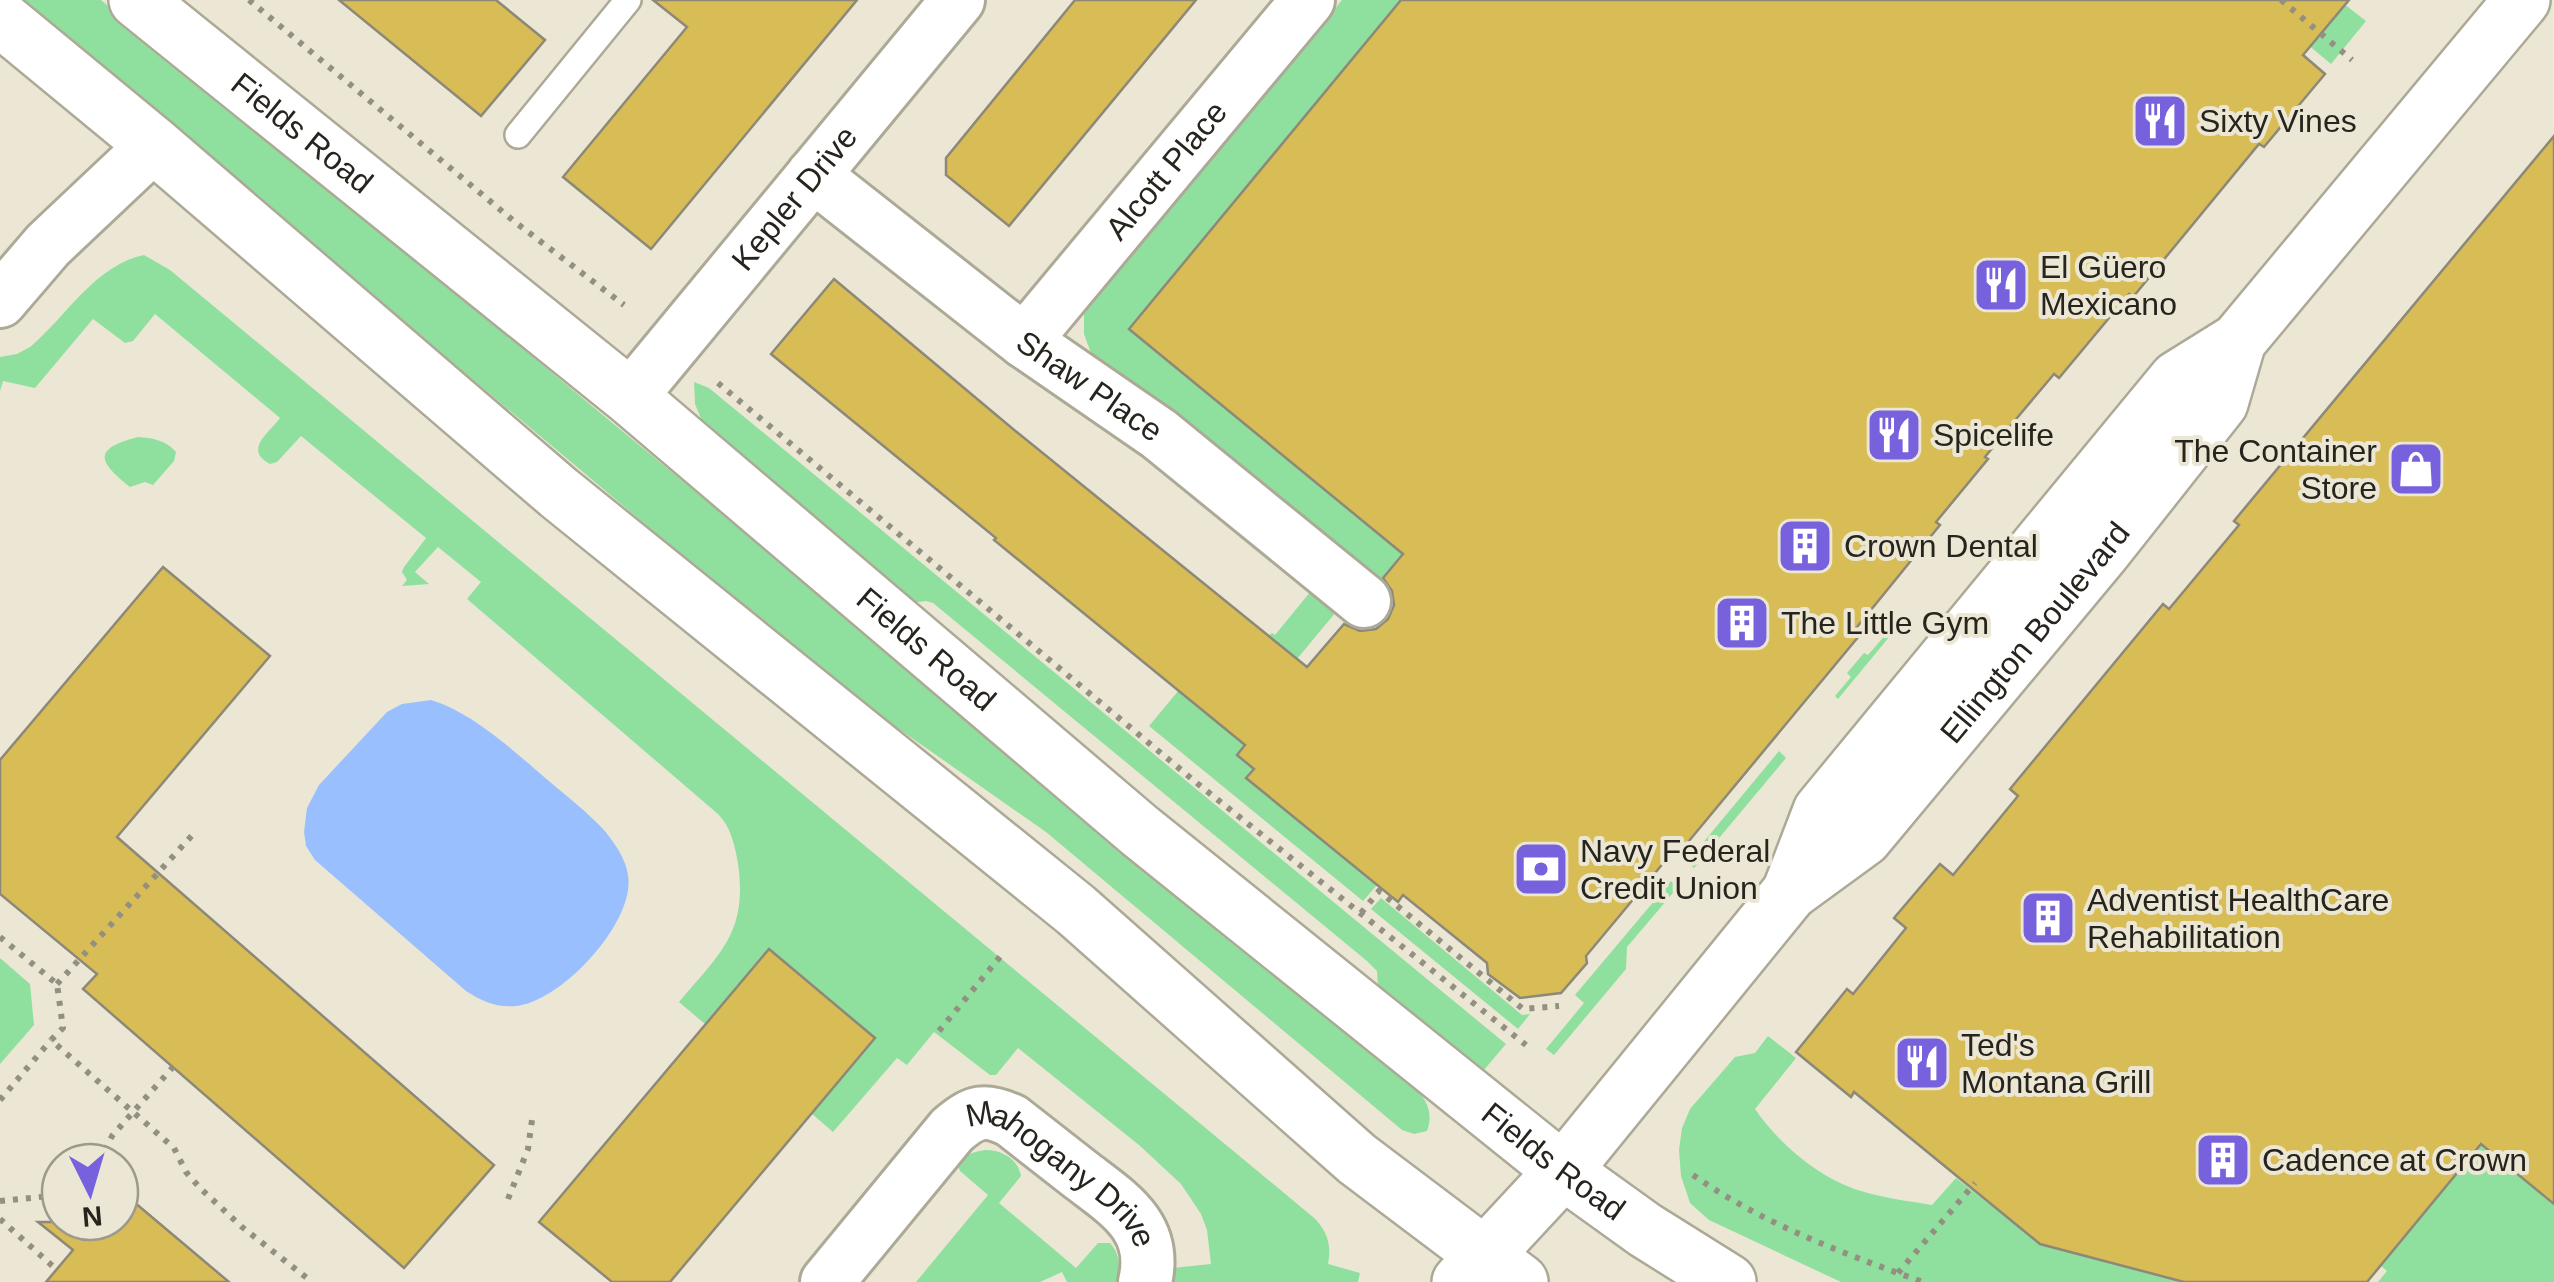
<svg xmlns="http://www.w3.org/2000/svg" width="2554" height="1282" font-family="Arial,sans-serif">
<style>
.green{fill:#8fe09e}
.water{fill:#99bfff}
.building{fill:#d8bc56;stroke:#8d8878;stroke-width:2.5}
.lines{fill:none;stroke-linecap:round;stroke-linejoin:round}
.lane-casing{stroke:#ada997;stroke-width:30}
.street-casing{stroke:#ada997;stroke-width:58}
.secondary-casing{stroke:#ada997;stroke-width:60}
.path{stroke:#939082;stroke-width:6;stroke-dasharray:5 8;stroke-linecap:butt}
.lane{stroke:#fff;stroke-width:25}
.street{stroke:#fff;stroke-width:52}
.secondary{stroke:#fff;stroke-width:55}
.labels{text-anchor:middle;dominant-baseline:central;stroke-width:8;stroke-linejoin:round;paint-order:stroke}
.poi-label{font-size:32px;fill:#26241d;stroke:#ece7d4;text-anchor:start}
.street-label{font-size:32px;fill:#26241d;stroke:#ece7d4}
</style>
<rect width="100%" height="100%" fill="#ece7d4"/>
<!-- green -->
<g class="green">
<path d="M21 0H101L1413 1085C1426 1099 1434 1112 1427 1131L1414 1134 1402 1130 1046 832 839 687Z"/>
<path d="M1342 0H1401L1403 554 1378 585 1092 356 1084 334V308L1138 244 1144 241Z"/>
<path d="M2254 0H2339L2366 21 2331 64Z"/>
<path d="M144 255 170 270 1313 1217C1327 1230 1332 1245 1328 1264L1360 1273 1358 1282H1166L1172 1268 1211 1264 1207 1230 1201 1214 1181 1184 1139 1145 1018 1048 996 1075H990L934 1032 907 1065 897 1058 833 1132 811 1113 874 1037 769 949 705 1024 679 1002C719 954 748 933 738 864 735 846 731 827 718 814L467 599 481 582 438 547 415 572 429 584 402 586 407 580 402 572 404 567 426 538 301 436 277 462 270 464C243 450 269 433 280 418L155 314 133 341 125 343 93 319 35 388 3 381 0 391V357L17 354 30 347C66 317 95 265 144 255Z"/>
<path d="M694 382 709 388 1506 1044 1483 1071 1476 1068 1378 988 1377 971 1367 961 933 603 926 601 912 603 707 433 695 404Z"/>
<path d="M138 437C152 438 166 440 176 452L174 461 153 485 145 482 130 487C99 462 91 449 138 437Z"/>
<path d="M1311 591 1336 612 1292 665 1254 769 1377 885 1363 901 1149 726 1179 690 1206 712 1268 636 1272 633 1275 635Z"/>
<path d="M1887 633 1890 636 1838 699 1835 696 1851 677 1847 673 1864 653 1868 655Z"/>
<path d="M1779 751 1786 758 1694 868 1687 862Z"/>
<path d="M1671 881 1678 887 1627 947 1626 969 1554 1055 1546 1049 1584 1003 1575 995Z"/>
<path d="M1381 898 1522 1015 1530 1014 1518 1029 1371 909Z"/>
<path d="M0 958 30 984 34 1025 0 1064Z"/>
<path d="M1768 1036 1796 1058 1755 1109C1779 1144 1820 1179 1861 1191 1884 1198 1908 1201 1932 1205L1956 1178 2026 1233 2070 1252 2129 1268 2131 1262 2185 1277 2184 1282H1841L1709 1220 1690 1203 1681 1176 1679 1150 1682 1128 1690 1109 1735 1057 1755 1053Z"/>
<path d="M2481 1144 2554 1204V1282H2378L2387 1271 2381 1266Z"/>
<path d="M986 1150C1002 1150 1018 1159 1021 1176L999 1203 1076 1268 1098 1243H1110C1120 1254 1121 1268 1116 1282H1067L1062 1272 1040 1282H916L988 1195 960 1171 958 1166C963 1155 975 1151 986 1150Z"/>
</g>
<!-- water -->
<path class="water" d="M431 700C474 713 516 753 550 782 568 797 587 812 602 828 613 840 626 859 628 875 636 922 561 1002 516 1006 496 1008 482 1001 466 991L315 860 306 846 304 832 307 808 319 785 387 712 402 704Z"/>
<!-- building -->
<g class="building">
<path d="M339 0H496L545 40 481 116Z"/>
<path d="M653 0H857L651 249 563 177 687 27Z"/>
<path d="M1075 0H1196L1009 226 946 175V158Z"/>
<path d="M1401 0H2349L2303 55 2325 74 2264 147 2259 144 2133 297 2129 294 2059 378 2054 374 2017 418 1985 457 1988 459 1936 522 1940 525 1853 632 1859 636 1684 847 1680 843 1586 956 1587 963 1561 993 1520 998 1488 974 1487 963 1403 895 1398 902 1246 778 1254 769 1237 755 1245 745 994 540 996 538 771 354 834 279 1013 429 1307 667 1344 624 1360 631 1376 629 1388 619 1394 605 1392 591 1383 578 1403 554 1129 329Z"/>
<path d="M2554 136V1204L2481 1144 2367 1282H2184L2040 1244 1854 1092 1851 1097 1796 1052 1847 989 1853 994 1906 928 1894 918 1940 864 1953 875 2018 796 2010 789 2163 604 2169 609 2239 525 2234 521Z"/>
<path d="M163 567 270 656 117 837 494 1165 404 1268 83 989 97 974 0 894V760Z"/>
<path d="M769 949 875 1038 670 1282H612L539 1222Z"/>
<path d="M134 1202 229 1282H46L73 1250 38 1222H120V1218Z"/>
</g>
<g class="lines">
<!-- lane casing -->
<g class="lane-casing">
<path id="lane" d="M518 135 628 0"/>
</g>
<!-- street casing -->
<g class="street-casing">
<g id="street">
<path id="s1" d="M813 175 1024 341 1159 434 1364 601"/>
<path d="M0 301 48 245 154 145"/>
<path id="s2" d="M1024 341 1308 0"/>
<path id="s3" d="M630 397 958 0"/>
<path id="s4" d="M827 1282 952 1130C974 1111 985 1108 1012 1121 1035 1139 1058 1157 1081 1175 1119 1204 1158 1227 1145 1282"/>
</g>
</g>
<!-- secondary casing -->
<g class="secondary-casing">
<g id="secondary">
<path id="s5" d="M137 0 630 397 1140 831 1563 1171 1645 1230 1728 1282"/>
<path d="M0 18 154 145 559 493 1076 910 1357 1159 1520 1282"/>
<path d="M1790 892 1821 811 2177 379 2238 341 2522 0"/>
<path id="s6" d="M1460 1282 1563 1171 1790 892 1864 838 2103 551 2220 403 2238 341"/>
</g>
</g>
<!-- path -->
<g class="path">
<path d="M249 0 515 222 624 305"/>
<path d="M2281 0 2352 60"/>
<path d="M718 383 1198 784 1526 1045"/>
<path d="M1361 913 1379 891 1523 1009 1559 1006"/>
<path d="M0 937 57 984 63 1028 51 1040 174 1148 186 1172 200 1188 242 1227 312 1282"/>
<path d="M57 984 196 831"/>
<path d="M939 1031 1004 952"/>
<path d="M0 1100 51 1040"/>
<path d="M99 1162 112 1136 173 1067"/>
<path d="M1693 1175C1763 1224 1842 1253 1923 1282"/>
<path d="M508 1199 528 1149 532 1120"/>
<path d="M0 1201 60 1195"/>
<path d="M0 1219 57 1270"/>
<path d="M1898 1273 1975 1183"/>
</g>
<!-- lane -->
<use href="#lane" class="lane"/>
<!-- street -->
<use href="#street" class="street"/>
<!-- secondary -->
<use href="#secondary" class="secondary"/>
</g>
<!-- icons -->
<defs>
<g id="restaurant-square" transform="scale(2.875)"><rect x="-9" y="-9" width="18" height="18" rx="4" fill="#7761dc" stroke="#ece7d4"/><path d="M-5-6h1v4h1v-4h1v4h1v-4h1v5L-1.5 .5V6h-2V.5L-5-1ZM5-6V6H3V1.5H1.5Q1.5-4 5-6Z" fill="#fff"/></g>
<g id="shop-square" transform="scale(2.875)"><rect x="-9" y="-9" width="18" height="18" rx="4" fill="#7761dc" stroke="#ece7d4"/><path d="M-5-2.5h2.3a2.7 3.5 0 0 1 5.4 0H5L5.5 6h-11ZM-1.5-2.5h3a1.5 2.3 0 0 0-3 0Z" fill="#fff"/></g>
<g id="building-square" transform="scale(2.875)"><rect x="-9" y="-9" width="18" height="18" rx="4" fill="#7761dc" stroke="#ece7d4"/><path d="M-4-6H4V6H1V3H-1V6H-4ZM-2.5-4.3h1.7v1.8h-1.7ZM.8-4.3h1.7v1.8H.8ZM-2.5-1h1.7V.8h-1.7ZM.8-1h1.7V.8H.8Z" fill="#fff"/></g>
<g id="bank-square" transform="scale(2.875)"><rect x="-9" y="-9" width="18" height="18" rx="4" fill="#7761dc" stroke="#ece7d4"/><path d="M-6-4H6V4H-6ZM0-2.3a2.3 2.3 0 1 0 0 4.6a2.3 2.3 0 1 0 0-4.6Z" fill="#fff"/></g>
</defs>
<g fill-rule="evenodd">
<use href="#restaurant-square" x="2160" y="121"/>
<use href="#restaurant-square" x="2001" y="285"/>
<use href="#restaurant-square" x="1894" y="435"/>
<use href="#shop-square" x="2416" y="469"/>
<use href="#building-square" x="1805" y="546"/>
<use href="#building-square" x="1742" y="623"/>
<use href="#bank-square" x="1541" y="869"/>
<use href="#building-square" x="2048" y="918"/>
<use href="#restaurant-square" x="1922" y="1063"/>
<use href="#building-square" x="2223" y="1160"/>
</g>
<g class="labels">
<!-- poi labels -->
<g class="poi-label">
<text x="2199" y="121">Sixty Vines</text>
<text x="2040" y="267">El Güero<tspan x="2040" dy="37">Mexicano</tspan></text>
<text x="1933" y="435">Spicelife</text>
<text x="2377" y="451" text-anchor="end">The Container<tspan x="2377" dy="37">Store</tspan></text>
<text x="1844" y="546">Crown Dental</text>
<text x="1781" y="623">The Little Gym</text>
<text x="1580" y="851">Navy Federal<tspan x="1580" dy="37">Credit Union</tspan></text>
<text x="2087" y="900">Adventist HealthCare<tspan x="2087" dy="37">Rehabilitation</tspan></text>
<text x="1961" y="1045">Ted's<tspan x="1961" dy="37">Montana Grill</tspan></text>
<text x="2262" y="1160">Cadence at Crown</text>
</g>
<!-- street labels -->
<g class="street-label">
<text stroke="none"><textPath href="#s5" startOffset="212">Fields Road</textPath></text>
<text stroke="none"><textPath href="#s2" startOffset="222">Alcott Place</textPath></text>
<text stroke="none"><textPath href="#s3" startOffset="258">Kepler Drive</textPath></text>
<text stroke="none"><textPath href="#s1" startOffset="348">Shaw Place</textPath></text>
<text stroke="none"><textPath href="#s6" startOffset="870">Ellington Boulevard</textPath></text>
<text stroke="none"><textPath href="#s5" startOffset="1022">Fields Road</textPath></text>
<text stroke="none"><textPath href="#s5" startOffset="1832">Fields Road</textPath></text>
<text stroke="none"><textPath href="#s4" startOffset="332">Mahogany Drive</textPath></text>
</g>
</g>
<!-- north arrow -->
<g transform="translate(90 1192) rotate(175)"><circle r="48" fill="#ece7d4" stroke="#9d998b" stroke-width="2.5"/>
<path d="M0-8L18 38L0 25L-18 38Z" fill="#7761dc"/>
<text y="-15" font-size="28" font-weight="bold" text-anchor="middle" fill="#26241d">N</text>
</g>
</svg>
